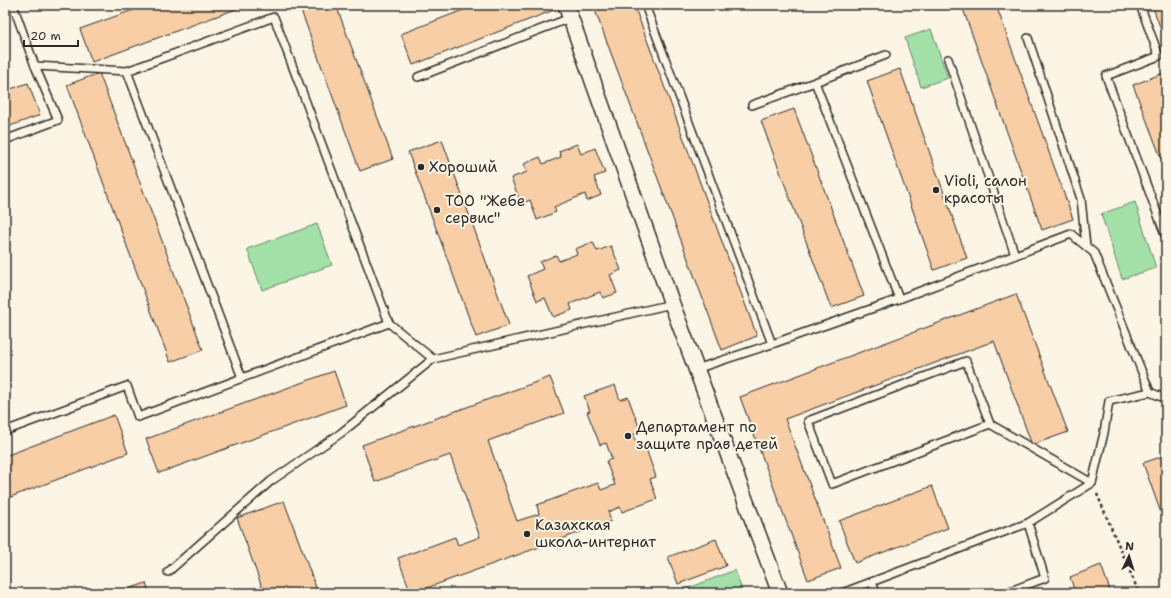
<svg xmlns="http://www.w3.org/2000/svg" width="1171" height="598" font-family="'Shantell Sans',sans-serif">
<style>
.green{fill:#a3e1a9;stroke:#67866a}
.building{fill:#f7cea6;stroke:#2b2b2b}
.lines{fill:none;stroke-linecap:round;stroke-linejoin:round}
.service-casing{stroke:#2b2b2b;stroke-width:10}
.minor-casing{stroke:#2b2b2b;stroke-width:18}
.path{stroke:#2b2b2b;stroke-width:2.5;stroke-dasharray:3 3;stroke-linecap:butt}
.service{stroke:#fcf5e5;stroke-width:7}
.minor{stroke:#fcf5e5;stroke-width:15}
.poi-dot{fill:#2b2b2b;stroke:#fcf5e5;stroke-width:1.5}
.labels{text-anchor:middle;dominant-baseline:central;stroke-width:4;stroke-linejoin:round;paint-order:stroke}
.poi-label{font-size:15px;fill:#2b2b2b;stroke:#fcf5e5;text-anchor:start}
</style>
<rect width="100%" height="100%" fill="#fcf5e5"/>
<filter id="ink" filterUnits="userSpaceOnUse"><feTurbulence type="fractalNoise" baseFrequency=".025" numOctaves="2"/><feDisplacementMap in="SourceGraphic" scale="8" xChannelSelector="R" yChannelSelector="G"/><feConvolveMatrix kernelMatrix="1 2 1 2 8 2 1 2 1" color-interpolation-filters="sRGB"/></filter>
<g filter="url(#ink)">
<!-- green -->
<g class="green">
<path d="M931 29 948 78 921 87 905 38Z"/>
<path d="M1135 202 1156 268 1122 279 1101 214Z"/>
<path d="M317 224 332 265 262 290 247 249Z"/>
<path d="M735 570 743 593H676Z"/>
</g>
<!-- building -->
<g class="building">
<path d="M147 5H247L92 62 80 29Z"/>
<path d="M299 5H336L393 159 360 171Z"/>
<path d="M476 5H552L554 10 413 65 401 34Z"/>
<path d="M593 5H634L757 336 722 350Z"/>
<path d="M976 5H996L1073 219 1042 230 963 9Z"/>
<path d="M1152 5H1166V43Z"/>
<path d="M900 69 967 258 934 270 867 81Z"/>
<path d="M1166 72V171L1133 85Z"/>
<path d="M99 73 203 350 170 362 67 85Z"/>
<path d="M28 83 40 115 5 128V91Z"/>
<path d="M794 109 864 296 831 308 761 121Z"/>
<path d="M442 140 509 325 476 337 408 152Z"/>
<path d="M577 144 581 154 595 148 605 173 594 177 601 195 587 201 585 194 554 207 556 212 537 220 530 200 521 204 511 178 527 172 524 164 540 157 543 164 561 157 559 151Z"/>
<path d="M593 242 597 251 611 246 621 270 610 275 617 293 603 298 600 292 570 304 572 310 553 317 545 298 537 301 527 276 543 269 540 262 556 255 559 261 577 254 575 249Z"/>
<path d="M1016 294 1068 432 1032 445 994 341 785 419 841 568 808 580 740 397Z"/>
<path d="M334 371 346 405 159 473 146 439Z"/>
<path d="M550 377 564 413 488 441 517 521 539 514 537 505 598 483 601 490 615 485 606 461 612 459 606 443 600 445 587 412 590 411 584 396 615 385 620 400 628 397 641 432 633 435 638 448 645 446 656 477 650 479 657 499 622 512 620 507 608 512 611 521 413 593H411L398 558 455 537 458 545 480 537 450 455 375 482 362 445Z"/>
<path d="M114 415 128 453 5 499V456Z"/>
<path d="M1166 455V527L1143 463Z"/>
<path d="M932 486 948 528 855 563 839 521Z"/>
<path d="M284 501 318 593H264L237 518Z"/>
<path d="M716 539 726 566 678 584 668 557Z"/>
<path d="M1101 565 1111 593H1073L1075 592 1070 577Z"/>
<path d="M146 583 150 593H117Z"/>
</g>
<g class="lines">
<!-- service casing -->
<g class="service-casing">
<g id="service">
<path d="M645 5 772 344"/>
<path d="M1140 5 1159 56 1106 76 1166 237"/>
<path d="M1028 38 1081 199 1086 246"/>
<path d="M948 59 1015 255"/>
<path d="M35 66 127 71 274 17 389 323 433 359"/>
<path d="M127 71 242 378"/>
<path d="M418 77 570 18"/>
<path d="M815 82 886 55"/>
<path d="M752 105 815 82 899 299"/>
<path d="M5 140 58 120 35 66 13 5"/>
<path d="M696 369 772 344 899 299 1071 234 1094 253 1150 392"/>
<path d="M990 424 832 484 808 421 966 361 990 424 1092 483"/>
<path d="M5 431 127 386 138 417 389 323"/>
<path d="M168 572 271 481 341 433 433 359 672 304"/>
<path d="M872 582 876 593"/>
<path d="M842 593 1028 523 1092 483 1104 433 1109 401 1150 392 1166 399"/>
<path d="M1005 593 1045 578 1028 523"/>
</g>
</g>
<!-- minor casing -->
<g class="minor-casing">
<path id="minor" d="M566 5 672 304 780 593"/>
</g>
<!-- path -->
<path class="path" d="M1097 494 1139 593"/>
<!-- service -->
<use href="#service" class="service"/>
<!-- minor -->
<use href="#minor" class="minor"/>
</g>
</g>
<!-- markers -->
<g class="poi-dot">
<circle cx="421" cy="167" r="4"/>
<circle cx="936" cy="190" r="4"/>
<circle cx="437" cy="210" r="4"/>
<circle cx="628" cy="436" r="4"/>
<circle cx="527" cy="534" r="4"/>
</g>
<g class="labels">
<!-- poi labels -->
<g class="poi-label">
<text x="429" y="167">Хороший</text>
<text x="944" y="181">Violi, салон<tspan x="944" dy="17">красоты</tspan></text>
<text x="445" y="201">ТОО "Жебе<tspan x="445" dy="17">сервис"</tspan></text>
<text x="636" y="427">Департамент по<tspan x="636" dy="17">защите прав детей</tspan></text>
<text x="535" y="525">Казахская<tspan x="535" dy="17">школа-интернат</tspan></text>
</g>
</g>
<!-- margin -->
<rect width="1171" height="598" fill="none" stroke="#fcf5e5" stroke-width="20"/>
<rect x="10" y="10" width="1151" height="578" fill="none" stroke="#2b2b2b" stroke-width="1.5" filter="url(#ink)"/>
<!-- north arrow -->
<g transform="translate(1129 556) rotate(4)" stroke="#fcf5e5" stroke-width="3" paint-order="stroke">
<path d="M0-3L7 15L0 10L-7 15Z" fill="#2b2b2b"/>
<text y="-6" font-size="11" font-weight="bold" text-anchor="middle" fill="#2b2b2b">N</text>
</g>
<!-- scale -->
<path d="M24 40v6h54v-6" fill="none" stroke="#2b2b2b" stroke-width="2"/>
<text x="30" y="40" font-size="12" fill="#2b2b2b" stroke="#fcf5e5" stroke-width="3" paint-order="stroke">20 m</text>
</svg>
